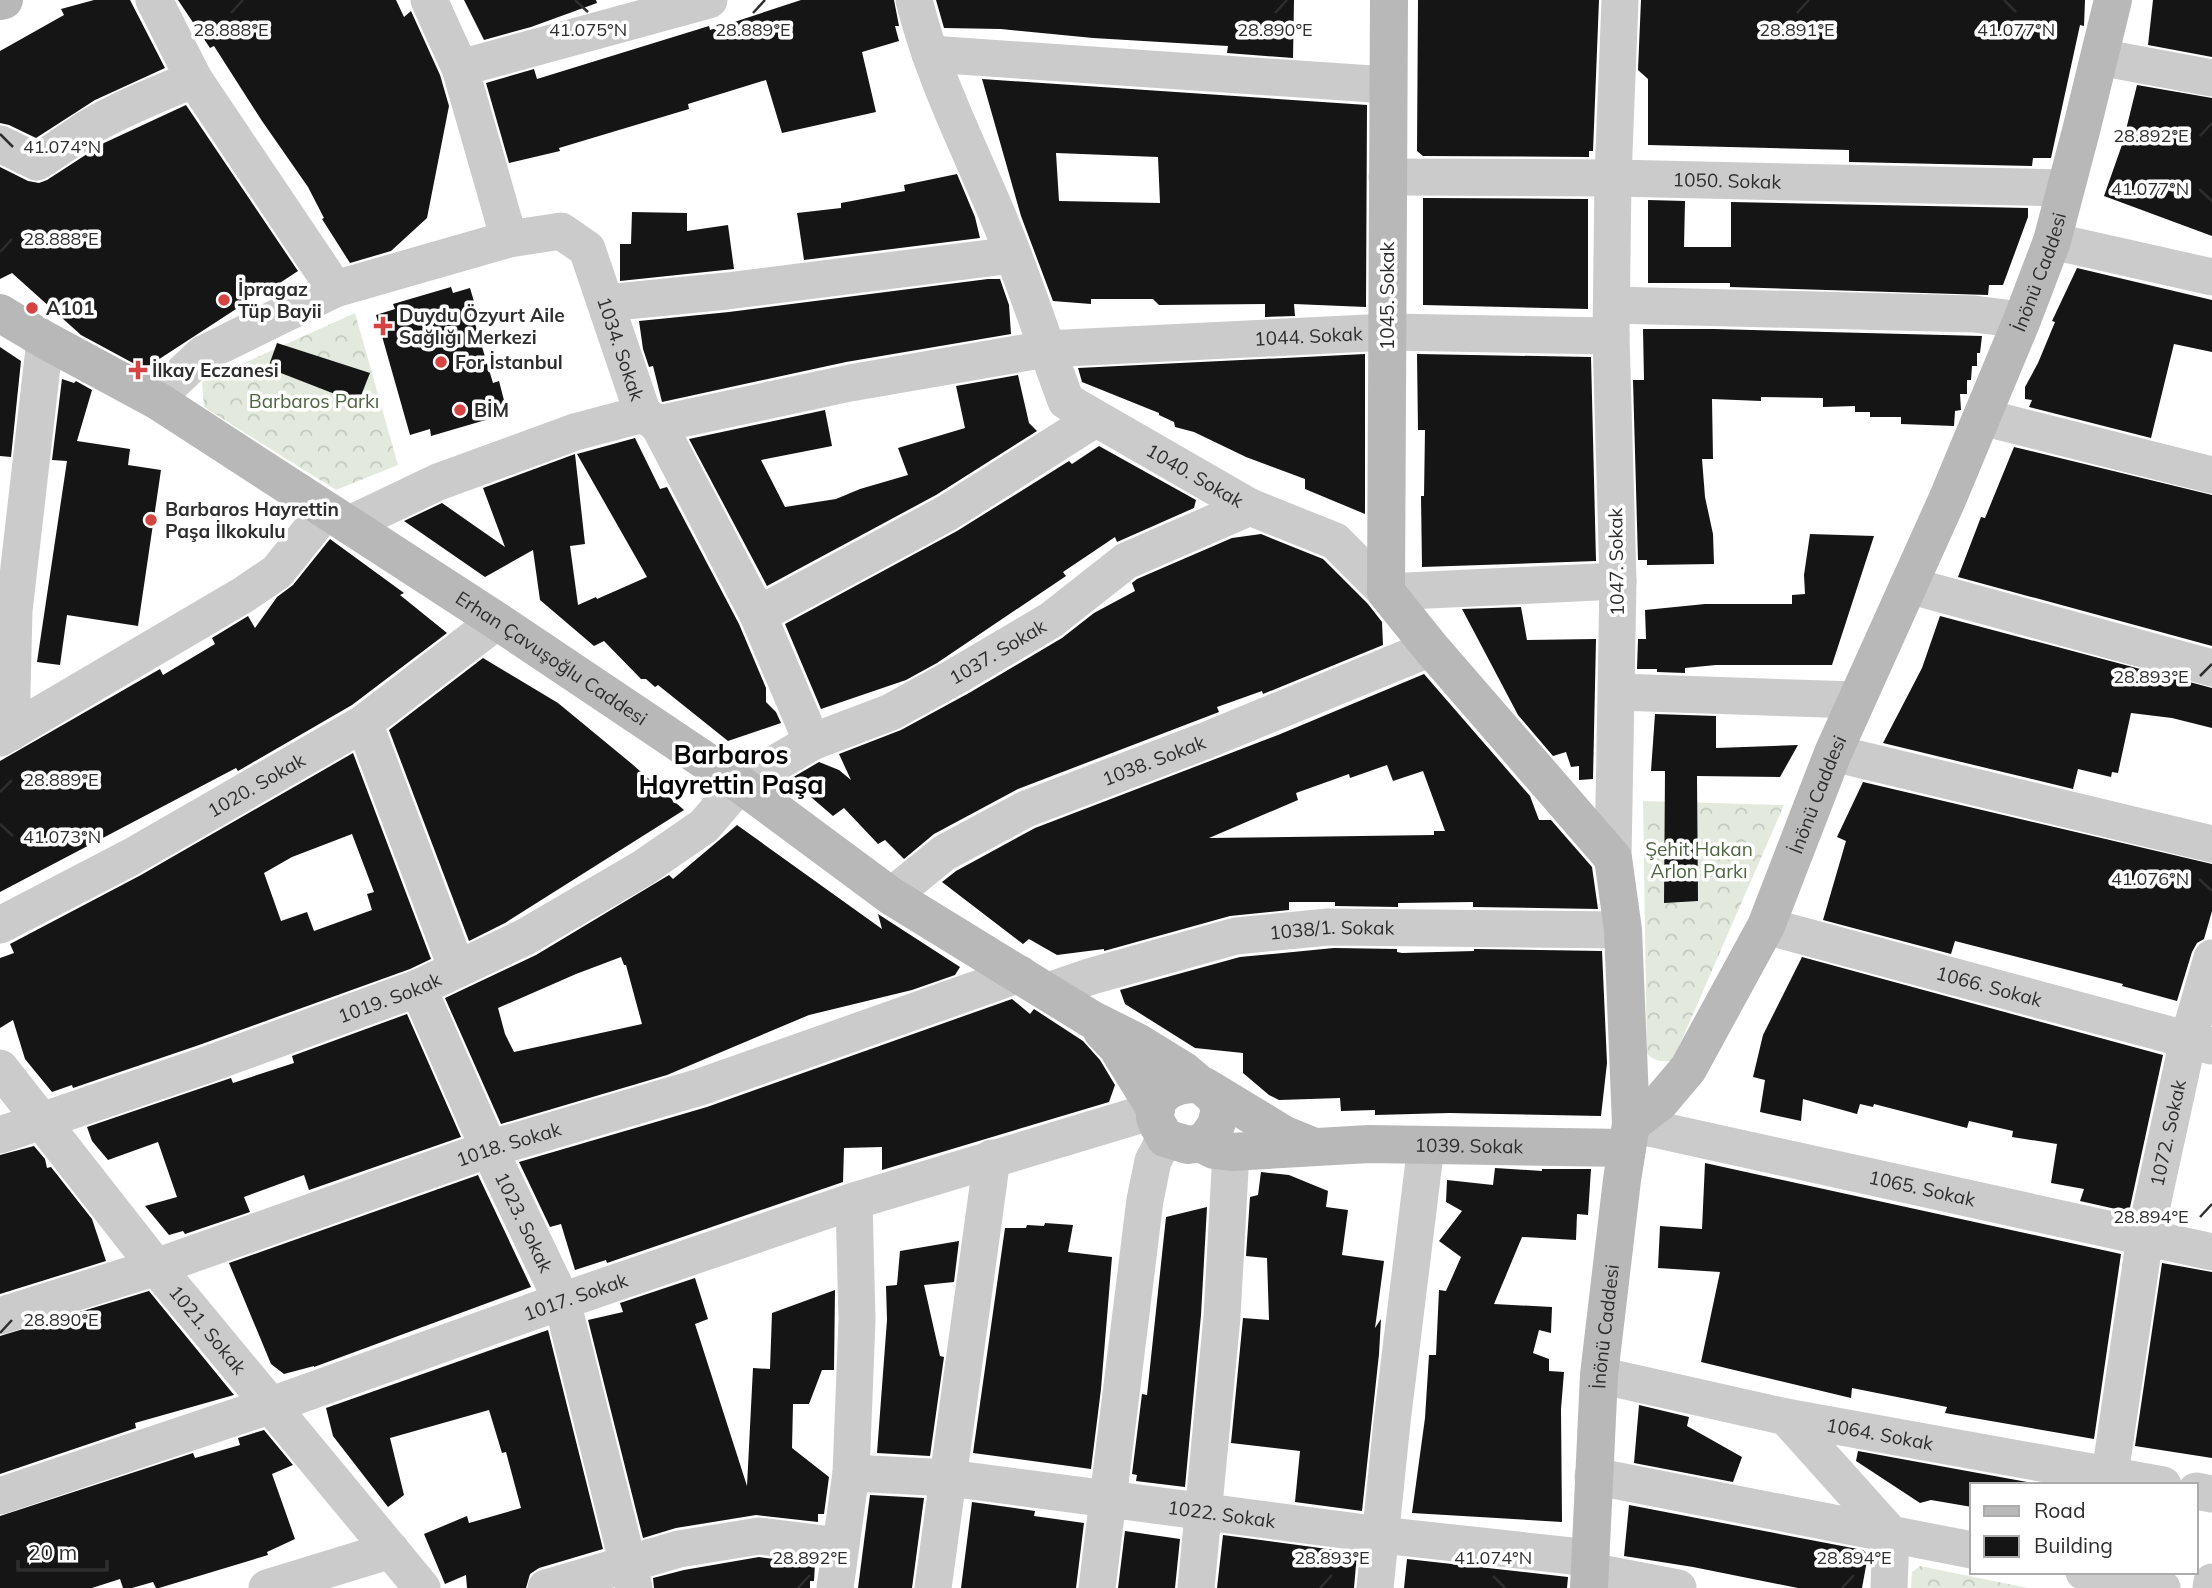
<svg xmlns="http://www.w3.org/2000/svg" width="2212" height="1588" font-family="Mulish,sans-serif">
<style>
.forest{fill:url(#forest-crowns)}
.building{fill:#151515;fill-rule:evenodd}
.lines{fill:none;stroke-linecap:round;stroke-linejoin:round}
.street{stroke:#cbcbcb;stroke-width:37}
.secondary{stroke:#b8b8b8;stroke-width:38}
.ticks{fill:none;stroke:#2e2e2e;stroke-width:2.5}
.poi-dot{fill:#d34442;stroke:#fff;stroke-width:2.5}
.labels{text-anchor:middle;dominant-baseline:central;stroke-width:7;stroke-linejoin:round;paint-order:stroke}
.street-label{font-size:19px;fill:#2e2e2e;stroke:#fff}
.poi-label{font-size:19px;font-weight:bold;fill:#2e2e2e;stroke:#fff;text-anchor:start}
.park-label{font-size:19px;fill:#4e6540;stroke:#fff}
.district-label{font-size:26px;font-weight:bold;fill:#000;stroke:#fff}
.ticks-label{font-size:18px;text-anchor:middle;fill:#2e2e2e;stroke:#fff;stroke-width:7;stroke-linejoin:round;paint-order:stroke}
</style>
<defs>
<pattern id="forest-crowns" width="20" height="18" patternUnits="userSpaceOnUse" patternTransform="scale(1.75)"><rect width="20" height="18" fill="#e3eadd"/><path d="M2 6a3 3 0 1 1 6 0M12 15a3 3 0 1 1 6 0" fill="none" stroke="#c3c9be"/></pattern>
</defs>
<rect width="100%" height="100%" fill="#fff"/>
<!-- forest -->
<g class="forest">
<path d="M355 313 398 465 336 490 204 407 202 382Z"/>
<path d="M1643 801 1784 805 1673 1060C1661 1062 1656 1062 1647 1054Z"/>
<path d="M1920 1566 2028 1588H1911L1912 1572Z"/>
</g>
<!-- building -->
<g class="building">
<path d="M94 0H130L165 68 95 100 36 138 9 125 0 123V51L64 15 61 9Z"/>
<path d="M178 0H396L404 17 411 11 440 75 449 106 427 218 391 251 350 263 322 219 324 218 308 187 262 121 214 46 210 48Z"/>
<path d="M464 0H596L597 3 531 27 484 40Z"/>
<path d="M801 0H894L899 26H895L899 41 862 52 876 112 782 133 766 80 688 104 689 109 559 148 560 151 509 163 486 83 534 69 537 79 709 26 710 30Z"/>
<path d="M936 0H1294L1293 58 1227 53 1228 46 1093 38 1001 29 944 28Z"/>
<path d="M1418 0H1599L1593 151H1589V157L1423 156 1417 151Z"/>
<path d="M1641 0H2085L2084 26 2080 25 2051 158H2033L2032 166 1849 162V150L1648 145V79L1638 70Z"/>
<path d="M2153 0H2212V57L2148 45Z"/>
<path d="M982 79 1367 105 1366 307 1294 304 1295 316 1265 317V304L1159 305 1153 299H1091V304L1053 301 1021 216ZM1056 153 1158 157 1160 203 1059 201Z"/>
<path d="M2137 85 2212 98V236L2104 196 2123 142Z"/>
<path d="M186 105 298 271 263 294 262 292 144 369 81 335 12 273 0 279V167L28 181 39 183 47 180 104 143Z"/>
<path d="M957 174 975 217 980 238 804 260 797 213 841 208V203L905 191 904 185Z"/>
<path d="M1423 198 1588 199V309L1423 305Z"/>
<path d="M1648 200 1685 201 1684 247H1731V202L2028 208V217L2003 285H1989L1988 295 1730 287V283H1648Z"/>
<path d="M632 212 687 213V231L728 225 734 269 620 281V244H631Z"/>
<path d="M2077 268 2212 300V352L2174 344 2151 438 2029 407 2032 400 2025 399V387L2038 363 2055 322 2052 321Z"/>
<path d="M988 279H1000L1009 305 1011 334 846 362 662 402 653 366 649 367 643 349 639 321 729 312Z"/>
<path d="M451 287 453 293 470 288 478 315 473 317 493 383 499 381 506 408 488 413 489 419 431 436 430 429 410 435 376 315 395 309 393 304Z"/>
<path d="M1643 329H1714L1982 336 1980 353H1977V366H1972L1971 380H1967V394H1960L1961 410 1955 411 1954 426 1901 424V417H1870V412H1855V406L1823 407V398L1761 397V401L1712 399 1713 459H1702L1705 497 1713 534 1714 564 1647 565V560H1638L1633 380H1644Z"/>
<path d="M277 343 370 373 358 403 268 368Z"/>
<path d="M0 347 21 361 11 457 0 456Z"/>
<path d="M1365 354V514L1305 489V479L1246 457 1194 432 1175 427 1174 422 1159 415V413L1082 382 1078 368Z"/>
<path d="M1417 354 1591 357 1596 561 1422 567 1421 496H1424L1425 430H1418Z"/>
<path d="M1018 375 1029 423 1037 431 936 495 767 586 689 439 825 410 832 446 761 460 785 507 836 499 860 489 908 475 898 448 965 428 956 386Z"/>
<path d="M62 379 74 383 76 381 92 390 77 441 130 449 128 465 161 470 138 626 67 615 60 665 37 662 67 461 52 460Z"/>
<path d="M635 438 660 489 667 487 739 624 766 688V702L776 712 781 723 728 741 658 685 655 687 646 679H641L604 641 594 646 540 600 533 550 485 577 404 521 442 503 505 547 483 488 575 454 585 544 570 546 578 605 596 597 597 599 647 577 577 454Z"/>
<path d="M1099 446 1196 500 1194 508 1117 542 1115 537 1063 572 1066 576 937 663 906 680 821 709 785 624 957 531 1069 461 1072 464Z"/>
<path d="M2014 447 2212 495V646L1958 577 1981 517 1985 518Z"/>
<path d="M1261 534 1323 559 1368 604 1382 622 1383 645 1263 694 1262 691 1217 707 1219 712 1018 789 934 834 904 859 885 840 878 844 844 808 833 816 790 779 819 762 839 770 851 780 839 754 901 730 969 693 1062 638 1094 613 1135 591 1132 583 1137 579 1232 538Z"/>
<path d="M1810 534 1874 536 1832 665H1716L1685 668V673L1657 672V669H1637L1638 639H1646L1645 610 1705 604H1792V595L1805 594 1804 575Z"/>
<path d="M330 539 404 593 400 595 447 633 352 705 238 771 236 768 0 892V761L160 669 163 675 215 644 212 638 248 616 255 628 277 597 293 585Z"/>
<path d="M1521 607 1527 640 1596 639 1593 779 1579 780V766L1571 767 1566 752 1553 756 1518 715 1462 609Z"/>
<path d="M1940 616 2212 688V728L2172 718 2131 713 2118 773 2112 772 2111 777 2078 769 2073 789 1883 743 1922 668Z"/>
<path d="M483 658 558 703 632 764 684 810 505 923 469 941 389 730Z"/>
<path d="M1424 674 1530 796 1539 820H1551L1592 867 1598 909 1473 907V902L1398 903V907L1335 906V902H1289V910L1230 916 1104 951V949L1057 955 1029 939 1023 944 942 882 956 871 1035 828 1278 735ZM1387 765 1393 781 1423 771 1445 831H1434V835L1209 838 1298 800 1296 793 1349 774 1350 778Z"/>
<path d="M1655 714 1716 716V748L1798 745 1780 777 1697 776 1698 901 1664 903 1665 771H1651Z"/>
<path d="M353 753 431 959 410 969 199 1045 73 1088 72 1085 52 1092 25 1059 13 1020 0 1028V958L14 953 10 944 141 875ZM352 834 374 892 367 894 372 910 314 931 307 912 281 921 264 873 292 857Z"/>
<path d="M1863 782 2212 864V911L2204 939 2197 943 2192 952 2177 1001 2122 986 2123 984 1955 941 1951 954 1823 920 1846 841 1837 837Z"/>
<path d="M737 825 882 929 878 914 960 967 955 975 912 990 809 1015 667 1075 501 1124 445 998 536 955 669 875 673 879ZM621 957 624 965H626L642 1024 514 1052 505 1034 498 1008 576 974Z"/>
<path d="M1334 948 1397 949V952L1402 953 1474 951V949L1602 951 1607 1063 1601 1116 1449 1113 1375 1115V1110L1341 1111 1340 1098 1279 1100 1269 1095 1243 1073V1053L1195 1048 1125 1004 1120 990 1240 957Z"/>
<path d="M1802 957 2163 1055 2129 1212 2080 1201 2084 1189 2051 1183 2057 1144 2012 1137 2013 1131 1969 1121 1967 1128 1874 1104 1873 1107 1860 1104 1857 1114 1803 1099 1801 1121 1760 1112 1765 1080 1753 1077 1763 1035Z"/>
<path d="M1012 999 1030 1014 1034 1009 1083 1041 1100 1060 1115 1085 1109 1102 882 1170V1147L844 1148 843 1182 607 1263 606 1260 575 1270 561 1224 550 1227 519 1162 707 1107Z"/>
<path d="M407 1014 461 1137 309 1190 304 1175 244 1197 250 1212 185 1234 183 1231 169 1235 145 1206 177 1197 158 1142 108 1160 92 1141 87 1127 231 1078 233 1083 294 1063 292 1056Z"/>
<path d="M34 1146 45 1159 47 1168 51 1167 92 1219 106 1261 0 1294V1155Z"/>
<path d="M1705 1163 2121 1254 2094 1439 1945 1413 1947 1407 1852 1388 1851 1398 1701 1362 1720 1272 1658 1268 1660 1226 1702 1229Z"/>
<path d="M1495 1168 1542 1171V1169H1591L1588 1215 1577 1214 1576 1240 1522 1237 1494 1304 1552 1307 1551 1333 1539 1330 1533 1353 1549 1359V1371L1564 1372 1561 1409 1562 1522 1412 1513 1425 1418 1429 1355H1436L1439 1290 1446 1291 1461 1257 1439 1241 1462 1211 1446 1202 1447 1180 1493 1185Z"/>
<path d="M1261 1172 1289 1175 1328 1191 1326 1207 1348 1210 1342 1255 1384 1261 1375 1328 1381 1319 1379 1354 1362 1511 1295 1502 1300 1451 1231 1443 1243 1318 1269 1320 1267 1258 1246 1256 1250 1197 1258 1195Z"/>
<path d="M478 1175 531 1287 314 1367V1366L284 1374 271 1364 229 1263Z"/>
<path d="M1207 1207 1201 1315 1185 1487 1136 1481 1137 1475 1132 1474 1142 1394 1147 1395 1166 1217Z"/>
<path d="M1045 1223 1073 1225 1068 1252 1112 1257 1101 1389 1091 1469 973 1453 1005 1228H1026L1027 1225 1044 1226Z"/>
<path d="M959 1241 954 1282 924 1285 940 1356 944 1357 930 1456 877 1453 887 1320 886 1286 897 1285 900 1251Z"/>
<path d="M2162 1263 2212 1272V1458L2135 1446Z"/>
<path d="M695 1278 708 1319 695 1324 747 1486 753 1368 770 1369 772 1313 835 1290 834 1370H822L809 1404H793L792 1448 829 1477 824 1514H818V1522L756 1515 676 1528 643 1538 588 1320 623 1312 620 1303Z"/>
<path d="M149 1291 234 1395 135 1423 136 1428 0 1474V1336Z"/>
<path d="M548 1330 603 1549 539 1568 530 1574 526 1588H467L466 1575 445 1584 424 1534 467 1516 469 1523 521 1508 506 1452 502 1453 489 1410 390 1438 404 1495 388 1507 333 1436 326 1408Z"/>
<path d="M1639 1405 1689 1417 1687 1426 1742 1457 1733 1482 1634 1463Z"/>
<path d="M264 1430 293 1465 272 1474 295 1539 267 1552 268 1555 159 1588H156L153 1582 132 1588H123L120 1579 92 1588H0V1516L193 1453 195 1458 240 1445 238 1438Z"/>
<path d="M1858 1451 2043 1485H1972V1507L1931 1500 1920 1503 1856 1461Z"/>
<path d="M870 1495 924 1498 912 1588H858Z"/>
<path d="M972 1502 1035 1511 1034 1516 1084 1523 1076 1588H961Z"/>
<path d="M1629 1505 1863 1550 1868 1555 1862 1588H1798L1693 1567 1624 1556Z"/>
<path d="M1125 1531 1180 1539 1175 1588H1118Z"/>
<path d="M1223 1535 1357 1553 1354 1588H1217Z"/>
<path d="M759 1557 815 1564 814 1581H810V1588H654L653 1578 684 1570Z"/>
<path d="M1407 1559 1568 1577 1567 1588H1404Z"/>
</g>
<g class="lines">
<!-- street -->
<g class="street">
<path d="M154 0 194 79 335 289"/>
<path d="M429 0 460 68 509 239"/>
<path id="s1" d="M914 0C931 70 963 135 991 200 1020 266 1041 334 1066 401L1250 507 1335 541 1386 592 1618 581"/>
<path d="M930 54 1387 85"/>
<path d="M2099 57 2212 78"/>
<path d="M460 68 709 0"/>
<path d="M0 144 37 162C56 151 73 137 93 125 125 107 160 93 194 79"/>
<path id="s2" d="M1387 177 1613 178 2066 188"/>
<path d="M2052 241 2212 277"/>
<path d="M606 303 727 291 1013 255"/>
<path d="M1613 305 1974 314 2022 320"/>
<path id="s3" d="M158 401 173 382 203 354 335 289 509 239 561 231 587 249 643 414 658 424 758 615 812 742"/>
<path d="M1982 417 2212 475"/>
<path id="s4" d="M658 424 850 383 1046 349 1388 332 1611 336"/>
<path d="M348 525 438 482 575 432 643 414"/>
<path d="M1908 585 2212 668"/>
<path d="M758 615 947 513 1095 419"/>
<path d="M1617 692 1856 700"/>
<path d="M364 723 457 969"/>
<path d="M11 732 14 611 45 340"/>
<path d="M0 738 243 595 277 572 325 512"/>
<path d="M1833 753 2212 844"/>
<path d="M1613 858 1618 581 1611 336 1613 178 1620 0"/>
<path id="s5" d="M891 896 944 853 1026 809 1207 740 1431 648"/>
<path id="s6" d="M0 925 131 857 364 723 497 621"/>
<path id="s7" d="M1766 926 2211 1046"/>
<path id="s8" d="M418 988 489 1149 562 1301 634 1588"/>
<path id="s9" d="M1048 991 1092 976 1236 936 1328 927 1623 930"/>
<path id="s10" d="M0 1068 156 1267 422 1588"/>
<path id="s11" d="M1631 1124 2212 1252"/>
<path id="s12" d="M0 1135 206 1065 418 988 525 937 643 868 704 826 740 784 812 742 891 712 958 675 1051 620 1126 561 1250 507"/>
<path id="s13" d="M0 1316 156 1267 489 1149 700 1087 1020 974"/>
<path id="s14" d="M1599 1375 1786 1417 2163 1485"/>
<path d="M1786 1417 1891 1534 1889 1588"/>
<path id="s15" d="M851 1473 949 1478 1381 1535 1590 1558"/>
<path id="s16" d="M2110 1474 2145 1237 2188 1040 2212 958"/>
<path d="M1593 1476 1972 1550"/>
<path d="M2196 1491 2212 1494"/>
<path id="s17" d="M0 1496 269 1406 562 1301 854 1201 1156 1110"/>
<path d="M1589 1571 1678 1588"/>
<path d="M2084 1572 2162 1588"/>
<path d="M267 1588 391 1550"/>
<path d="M546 1588 679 1549 759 1536 840 1546"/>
<path d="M835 1588 851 1473 857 1320 854 1201"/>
<path d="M933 1588 992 1158"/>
<path d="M1097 1588 1145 1200 1153 1161 1165 1138"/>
<path d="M1196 1588 1222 1317 1231 1152"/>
<path d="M1375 1588 1392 1422 1426 1145"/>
<path d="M2211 1588 2212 1582"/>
</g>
<!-- secondary -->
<g class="secondary">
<path d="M1389 0 1386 592 1431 648 1613 858 1623 930 1631 1124"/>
<path d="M0 1 4 0"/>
<path id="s18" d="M0 313 45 340 158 401 497 621 740 784 891 896 1091 1019 1137 1042 1184 1071 1215 1097 1220 1110 1216 1125 1208 1137 1200 1143 1188 1145 1165 1138C1162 1131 1156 1124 1155 1117 1153 1090 1183 1080 1204 1086L1283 1134 1312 1146"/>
<path d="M1102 1031 1117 1047 1156 1110"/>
<path id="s19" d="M1200 1143 1214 1150 1231 1152 1369 1144 1627 1148"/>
<path id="s20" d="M1589 1588 1599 1375 1622 1180 1631 1124 1660 1102 1688 1069 1766 926 1833 753 1947 500 2022 320 2052 241 2082 127 2113 0"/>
</g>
</g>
<!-- ticks -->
<path class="ticks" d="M575 0 588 12M2004 0 2016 12M231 13 243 0M753 13 765 0M1275 13 1287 0M1797 13 1809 0M0 134 13 147M2200 136 2212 123M2199 189 2212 201M0 252 12 239M2200 676 2212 664M0 792 12 780M0 824 13 836M2199 879 2212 891M2200 1217 2212 1204M0 1333 12 1320M1493 1576 1505 1588M798 1588 810 1575M1320 1588 1332 1575M1842 1588 1854 1575"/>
<!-- markers -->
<g class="poi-dot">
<circle cx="224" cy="300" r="7"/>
<circle cx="32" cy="308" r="7"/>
<path d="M379.5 315.5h7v7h7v7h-7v7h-7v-7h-7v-7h7z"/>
<circle cx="441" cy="362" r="7"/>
<path d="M134.5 359.5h7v7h7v7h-7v7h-7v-7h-7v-7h7z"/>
<circle cx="460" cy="410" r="7"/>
<circle cx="151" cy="520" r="7"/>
</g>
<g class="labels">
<!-- street labels -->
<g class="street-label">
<text stroke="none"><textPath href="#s2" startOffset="340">1050. Sokak</textPath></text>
<text stroke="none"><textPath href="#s20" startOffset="1418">İnönü Caddesi</textPath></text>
<text transform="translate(1387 296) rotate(-90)">1045. Sokak</text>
<text stroke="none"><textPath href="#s4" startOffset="658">1044. Sokak</textPath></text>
<text stroke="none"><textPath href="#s3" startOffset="583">1034. Sokak</textPath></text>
<text stroke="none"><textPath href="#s1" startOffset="578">1040. Sokak</textPath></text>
<text transform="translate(1616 562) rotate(-91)">1047. Sokak</text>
<text stroke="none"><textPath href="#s12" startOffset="1118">1037. Sokak</textPath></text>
<text stroke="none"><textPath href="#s18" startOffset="651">Erhan Çavuşoğlu Caddesi</textPath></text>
<text stroke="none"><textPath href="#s5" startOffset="298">1038. Sokak</textPath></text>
<text stroke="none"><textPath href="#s6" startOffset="292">1020. Sokak</textPath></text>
<text stroke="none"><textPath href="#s20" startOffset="850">İnönü Caddesi</textPath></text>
<text stroke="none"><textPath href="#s9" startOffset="292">1038/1. Sokak</textPath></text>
<text stroke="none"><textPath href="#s7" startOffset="231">1066. Sokak</textPath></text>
<text stroke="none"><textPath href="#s12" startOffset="413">1019. Sokak</textPath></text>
<text stroke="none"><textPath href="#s16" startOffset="346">1072. Sokak</textPath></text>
<text stroke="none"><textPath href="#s13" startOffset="537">1018. Sokak</textPath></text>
<text stroke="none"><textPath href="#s19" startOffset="271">1039. Sokak</textPath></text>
<text stroke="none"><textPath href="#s11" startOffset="298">1065. Sokak</textPath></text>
<text stroke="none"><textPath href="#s8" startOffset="257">1023. Sokak</textPath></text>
<text stroke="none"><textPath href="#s17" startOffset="609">1017. Sokak</textPath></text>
<text stroke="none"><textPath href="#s20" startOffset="262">İnönü Caddesi</textPath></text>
<text stroke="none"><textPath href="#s10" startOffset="334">1021. Sokak</textPath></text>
<text stroke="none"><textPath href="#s14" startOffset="287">1064. Sokak</textPath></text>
<text stroke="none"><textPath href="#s15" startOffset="373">1022. Sokak</textPath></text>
</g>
<!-- poi labels -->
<g class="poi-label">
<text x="238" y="289">İpragaz<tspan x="238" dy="22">Tüp Bayii</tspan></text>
<text x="46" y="308">A101</text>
<text x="399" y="315">Duydu Özyurt Aile<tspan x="399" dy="22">Sağlığı Merkezi</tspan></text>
<text x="455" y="362">For İstanbul</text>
<text x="152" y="370">İlkay Eczanesi</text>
<text x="474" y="410">BİM</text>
<text x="165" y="509">Barbaros Hayrettin<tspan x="165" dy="22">Paşa İlkokulu</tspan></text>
</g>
<!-- park labels -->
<g class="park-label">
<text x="314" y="401">Barbaros Parkı</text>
<text x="1699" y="849">Şehit Hakan<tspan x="1699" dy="22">Arlon Parkı</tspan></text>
</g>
<!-- district labels -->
<g class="district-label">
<text x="731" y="754">Barbaros<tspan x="731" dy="30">Hayrettin Paşa</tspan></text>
</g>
</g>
<g class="ticks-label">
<text x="588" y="36">41.075°N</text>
<text x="2016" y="36">41.077°N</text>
<text x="231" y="36">28.888°E</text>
<text x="753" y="36">28.889°E</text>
<text x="1275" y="36">28.890°E</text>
<text x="1797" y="36">28.891°E</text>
<text x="2151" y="142">28.892°E</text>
<text x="62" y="153">41.074°N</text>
<text x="2150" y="195">41.077°N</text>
<text x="61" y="245">28.888°E</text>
<text x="2151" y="683">28.893°E</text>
<text x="61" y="786">28.889°E</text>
<text x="62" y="843">41.073°N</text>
<text x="2150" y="885">41.076°N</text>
<text x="2151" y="1223">28.894°E</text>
<text x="61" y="1326">28.890°E</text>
<text x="810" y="1564">28.892°E</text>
<text x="1332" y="1564">28.893°E</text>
<text x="1854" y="1564">28.894°E</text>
<text x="1493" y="1564">41.074°N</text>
</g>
<!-- legend -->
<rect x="1970" y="1483" width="228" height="91" fill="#ffffff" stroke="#ababab" stroke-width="2"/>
<rect x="1984" y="1506" width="35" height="10" fill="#b8b8b8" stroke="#ababab" stroke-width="2"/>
<text x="2034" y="1518" font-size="21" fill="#2e2e2e">Road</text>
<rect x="1984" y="1536" width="35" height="21" fill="#151515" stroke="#ababab" stroke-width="2"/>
<text x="2034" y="1553" font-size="21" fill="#2e2e2e">Building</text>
<!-- scale -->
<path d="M18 1560v10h89v-10" fill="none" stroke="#2e2e2e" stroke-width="3.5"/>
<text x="28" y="1560" font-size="21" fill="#2e2e2e" stroke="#ffffff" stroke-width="5" paint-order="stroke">20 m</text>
</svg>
